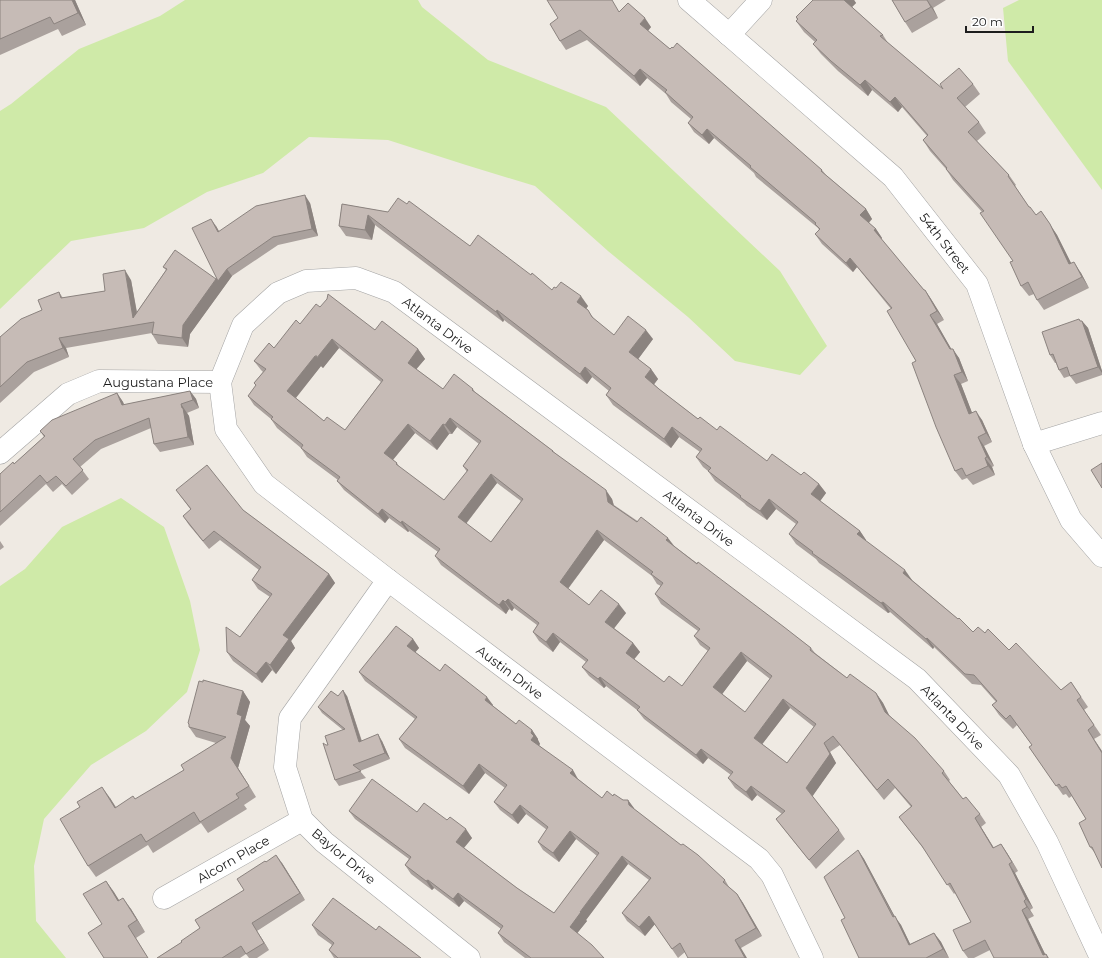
<svg xmlns="http://www.w3.org/2000/svg" width="1102" height="958" font-family="Montserrat,sans-serif">
<style>
.grass{fill:#cfeaa8}
.lines{fill:none;stroke-linecap:round;stroke-linejoin:round}
.minor-casing{stroke:#a4a4a4;stroke-width:23}
.tertiary-casing{stroke:#a4a4a4;stroke-width:23}
.minor{stroke:#fff;stroke-width:22}
.tertiary{stroke:#fff;stroke-width:22}
.wall{fill:#aaa19d;fill-rule:evenodd}
.shaded-wall{fill:#8b837f}
.building{fill:#c6bbb6;stroke:#8b837f;fill-rule:evenodd}
.labels{text-anchor:middle;dominant-baseline:central;stroke-width:3;stroke-linejoin:round;paint-order:stroke}
.street-label{font-size:13px;fill:#1d1d1d;stroke:#fff}
</style>
<rect width="100%" height="100%" fill="#efeae3"/>
<!-- grass -->
<g class="grass">
<path d="M185 0H418L422 7 488 60 606 107 780 271 827 346 800 375 735 361 688 317 608 251 535 186 466 165 388 140 309 137 263 173 207 192 144 228 71 241 0 309V111L11 104 79 49 160 16Z"/>
<path d="M1019 0H1102V190L1008 61 1003 8Z"/>
<path d="M121 498 164 527 190 601 200 650 187 692 146 731 91 765 44 819 34 866 36 921 66 958H0V586L25 569 62 527Z"/>
</g>
<g class="lines">
<!-- minor casing -->
<g class="minor-casing">
<g id="minor">
<path d="M729 35 761 0"/>
<path d="M220 382 243 325 278 293 306 281 356 278 394 292 917 679 1009 775 1047 842 1101 958"/>
<path d="M220 382 226 429 264 484 388 580 759 859 772 875 812 958"/>
<path d="M1034 444 1102 423"/>
<path d="M0 453 68 394 99 381 220 382"/>
<path d="M388 580 290 718 285 767 302 820 324 842 469 958"/>
<path d="M164 898 302 820"/>
</g>
</g>
<!-- tertiary casing -->
<g class="tertiary-casing">
<path id="tertiary" d="M689 0 893 177 977 284 1034 444 1071 520 1102 556"/>
</g>
<!-- minor -->
<use href="#minor" class="minor"/>
<!-- tertiary -->
<use href="#tertiary" class="tertiary"/>
</g>
<!-- wall -->
<g class="wall">
<path d="M0 0H75L86 25 62 36 58 29 0 55Z"/>
<path d="M813 0H854L856 3 852 7 883 35 888 43 943 89 973 84 980 94 965 107 979 122 986 133 977 141 1009 175 1016 185 1015 186 1029 207 1036 215 1041 211 1057 235 1071 263 1081 273 1089 288 1044 310 1037 300 1034 294 1029 296 1021 286 1013 261 982 212 953 180 946 169 930 151 923 140 927 136 902 107 898 112 872 90 868 96 838 71 821 54 813 44 815 42 804 32 796 21 797 20 796 17Z"/>
<path d="M892 0H946L933 8 938 18 912 33 905 22Z"/>
<path d="M620 12 651 27 648 31 670 49 822 170 826 175 866 209 872 219 869 223 876 229 882 238 881 239 924 290H925L931 299 944 320 937 324 951 349 959 358 968 381 961 384 972 413 982 420 992 442 984 446 994 466 992 467 995 475 973 485 967 478 962 480 955 471 916 361 891 309 857 267 853 272 822 244 815 234 819 230 818 228 756 177 754 173 714 138 709 144 694 132 688 123 691 119 671 102 666 94 647 78 640 86 587 40 566 50 560 41 558 18Z"/>
<path d="M310 203 318 236 278 245 232 276 190 334 188 347 158 344 152 334V333L66 348 69 357 34 372 0 403V337L42 310 59 292 63 298 105 291 131 280 137 312 166 270 163 267 216 279V226L219 231Z"/>
<path d="M342 204 388 212 407 204 470 246 552 290 556 288 588 306 586 308 595 320 614 335 653 339 638 359 651 369 658 379 654 384 659 389 698 419 767 461 801 475 819 484 826 493 820 501 860 531 866 540V541L958 619 973 632 985 633 1009 650 1061 690 1071 682 1088 707 1084 710 1101 735 1094 739 1095 853 1090 847 1086 819 1072 796 1069 798 1066 794 1063 795 1029 747 1032 745 1017 725 1013 729 999 715 992 705 996 702 981 685 972 684 934 647 933 649 890 612 888 613 839 577 819 563 816 559 796 544 789 534 796 524 776 509 767 520 747 506 744 503 715 481 708 471 703 467 696 457 700 452 679 437 671 448 613 405 606 395 609 391 592 377 587 384 504 320 503 322 375 225 372 240 346 236 339 226Z"/>
<path d="M320 307 375 330 418 349 425 359 416 369 443 389H473L475 392 553 451 555 453 612 499 614 505 674 546 811 648 815 653 847 678 876 693 883 703 889 715 944 771 950 780 949 781 963 799 980 814 986 823 981 827 994 848 1001 844 1007 853 1018 871 1015 873 1033 908 1030 910 1034 916 1028 919 1045 954H1046L1049 958 990 950 974 958H968L963 951 971 922 955 893 954 894 926 852 906 826 899 817 911 807 895 788 884 800 840 745 830 752 836 763 812 796 839 830 845 839 816 869 783 828 776 819 782 814 757 795 752 801 735 788 728 778 731 775 708 758 703 764 644 719 637 710 606 686 604 688 589 676 582 667 586 662 560 642 553 652 539 641 533 632 537 625 514 608 512 611 509 609 506 614 441 565 435 556 438 552 409 531 408 532 389 518 385 523 344 490 337 481 338 480 307 457 301 448 277 428 271 419 254 405 248 396 256 386 254 383 263 372 261 370 254 361 274 348 300 324ZM339 348 381 382 345 430 324 421 296 398 321 366 323 368ZM457 427 479 444 463 466 467 472 444 500 400 468 397 463 393 460 415 433 437 450 449 434H452ZM497 483 521 501 491 542 466 524ZM604 540 652 576 657 584 661 586 655 594 661 604 698 631 694 636 700 645 708 651 682 686 664 682 634 659 640 652 633 643 614 628 626 613 589 605 568 589ZM747 661 770 679 745 712 722 694ZM790 708 814 727 787 763 762 744Z"/>
<path d="M1081 321H1082L1088 328 1102 371V375L1076 384 1070 376 1064 378 1059 370 1056 363H1055L1050 355Z"/>
<path d="M190 391 196 399 199 408 187 413 189 416 194 445 160 452 154 444 151 428 101 449 80 467 89 479 72 495 62 484 53 492 46 484 0 526V474L14 464 44 437 40 431 117 393 123 402 124 405Z"/>
<path d="M176 490 243 510 329 574 335 583 291 641 295 648 276 674 272 670 262 683 233 661 227 652 240 637 270 597 258 589 252 580 259 570 220 540 209 549 189 525 183 516 191 510Z"/>
<path d="M0 541 4 547 0 550Z"/>
<path d="M413 639 419 648 415 652 440 671 493 705V706L516 724 532 730 538 739V740L540 744 539 745 578 779 602 798 613 796 623 800H628L634 809 725 880 729 887 737 894 743 903 762 936 741 948 685 952 678 958 655 924 645 936 627 921 622 913 649 880 628 864 586 920 587 921 577 933 604 958H525L504 942 498 933 501 929 464 901 459 907 434 888 432 890 411 874 405 865 409 859 355 819 349 811 417 812 447 820 472 838 464 848 517 888 554 913 597 856 576 839 559 862 543 850 538 842 547 830 526 814 518 824 500 810 494 802 505 788 485 773 469 794 405 748 399 739 415 719 365 681 359 672Z"/>
<path d="M243 691 250 702 245 720 250 726 238 768 256 797 244 805 247 809 208 833 201 823 153 853 148 845 96 877 88 866 110 798 116 807 136 799 184 770 216 743 196 737 189 727V725L188 723Z"/>
<path d="M338 696H347L362 741H382L390 759 360 771 366 778 339 786 335 780 326 745H328L343 730 322 713 318 707Z"/>
<path d="M858 850 864 859 895 917 901 925 910 944 934 933 941 942 949 958H859L845 918Z"/>
<path d="M266 862 282 863 305 900 257 931 269 950 257 958H249L246 954 240 958H157L182 942 200 928 244 890Z"/>
<path d="M106 881 119 900 131 909 145 932 136 938 148 958H104L102 924Z"/>
<path d="M312 925 376 930 421 958H334L329 950 332 945 318 935Z"/>
</g>
<!-- shaded-wall -->
<g class="shaded-wall">
<path d="M72 0H75L86 25 78 13Z"/>
<path d="M844 0H854L856 3 850 9Z"/>
<path d="M927 0 933 8 938 18 931 7Z"/>
<path d="M645 18 651 27 646 33 640 24Z"/>
<path d="M640 69 647 78 640 86 634 76Z"/>
<path d="M865 80 872 90 868 96 860 85Z"/>
<path d="M895 97 902 107 898 112 890 102Z"/>
<path d="M707 129 714 138 709 144 702 135Z"/>
<path d="M305 195 310 203 318 236 312 229Z"/>
<path d="M866 209 872 219 867 224 860 215Z"/>
<path d="M1041 211 1057 235 1077 275 1069 264Z"/>
<path d="M368 215 375 225 372 240 365 230Z"/>
<path d="M211 219 216 226 223 239 218 232Z"/>
<path d="M876 229 882 238 881 240 874 230Z"/>
<path d="M850 258 857 267 853 272 846 263Z"/>
<path d="M1074 262 1081 273 1089 288 1082 277Z"/>
<path d="M227 269 232 276 190 334 188 347 182 338 183 325 216 279Z"/>
<path d="M125 270 131 280 139 325 133 318Z"/>
<path d="M925 290 931 299 944 320 937 311Z"/>
<path d="M581 296 588 306 584 312 577 302Z"/>
<path d="M497 310 504 320 503 322 496 312Z"/>
<path d="M930 315 937 324 956 357 953 349 959 358 968 381 962 372 950 349Z"/>
<path d="M1079 319 1084 327 1082 321 1088 328 1102 371V373L1098 367Z"/>
<path d="M646 330 653 339 636 362 629 352Z"/>
<path d="M59 338 66 348 69 357 63 348Z"/>
<path d="M332 339 339 348 323 368 321 366 294 400 287 391 315 356 317 358Z"/>
<path d="M418 349 425 359 414 372 408 363Z"/>
<path d="M585 367 592 377 587 384 580 374Z"/>
<path d="M651 369 658 379 652 387 645 377Z"/>
<path d="M954 375 961 384 976 423 969 414Z"/>
<path d="M190 391 196 399 199 408 193 400Z"/>
<path d="M117 393 123 402 128 414 122 405Z"/>
<path d="M181 404 189 416 194 445 188 437Z"/>
<path d="M976 411 982 420 992 442 986 433Z"/>
<path d="M450 418 457 427 452 434 445 425Z"/>
<path d="M408 424 415 433 391 462 384 453Z"/>
<path d="M443 424 449 434 437 450 430 441Z"/>
<path d="M672 427 679 437 671 448 664 439Z"/>
<path d="M978 437 984 446 994 466 987 457Z"/>
<path d="M985 458 992 467 995 475 988 466Z"/>
<path d="M491 474 497 483 464 526 458 517Z"/>
<path d="M819 484 826 493 818 504 811 494Z"/>
<path d="M606 490 612 499 615 511 608 502Z"/>
<path d="M769 499 776 509 767 520 760 511Z"/>
<path d="M382 509 389 518 385 523 378 514Z"/>
<path d="M402 521 409 531 408 532 401 523Z"/>
<path d="M597 530 604 540 566 591 560 582Z"/>
<path d="M860 531 866 540 864 544 857 534Z"/>
<path d="M668 538 675 547 666 540Z"/>
<path d="M905 570 912 580 910 583 903 573Z"/>
<path d="M329 574 335 583 291 641 295 648 276 674 270 665 283 635Z"/>
<path d="M508 599 514 608 512 611 505 602Z"/>
<path d="M503 600 509 609 506 614 499 605Z"/>
<path d="M883 602 890 612 888 613 881 603Z"/>
<path d="M619 604 626 613 612 631 605 622Z"/>
<path d="M553 633 560 642 553 652 546 642Z"/>
<path d="M927 638 934 647 933 649 926 639Z"/>
<path d="M413 639 419 648 413 655 407 646Z"/>
<path d="M633 643 640 652 632 662 626 653Z"/>
<path d="M741 652 747 661 720 697 713 687Z"/>
<path d="M266 662 272 670 262 683 256 674Z"/>
<path d="M600 677 606 686 604 688 598 679Z"/>
<path d="M343 690 347 696 364 749 359 742Z"/>
<path d="M243 691 250 702 245 720 250 726 238 768 256 797 249 786 231 758 237 714Z"/>
<path d="M876 693 883 703 892 721 885 712Z"/>
<path d="M487 697 493 705 491 709 485 700Z"/>
<path d="M783 699 790 708 760 747 754 738Z"/>
<path d="M532 730 538 739V740L540 744 537 748 531 740V733Z"/>
<path d="M1088 730 1102 751V753Z"/>
<path d="M378 734 382 741 390 759 385 753Z"/>
<path d="M824 743 830 752 836 763 812 797 806 788Z"/>
<path d="M701 749 708 758 703 764 696 755Z"/>
<path d="M479 764 485 773 469 794 463 786Z"/>
<path d="M573 770 578 779 576 782 570 773Z"/>
<path d="M751 786 757 795 752 801 746 792Z"/>
<path d="M102 787 110 798 122 818 115 808Z"/>
<path d="M628 800 634 808 635 814 629 805Z"/>
<path d="M520 805 526 814 518 824 512 815Z"/>
<path d="M975 818 981 827 1000 858 993 848Z"/>
<path d="M466 829 472 838 462 850 456 842Z"/>
<path d="M570 831 576 839 559 862 553 853Z"/>
<path d="M1001 844 1007 853 1018 871 1012 862Z"/>
<path d="M858 850 864 859 895 917 901 925 915 954 909 945Z"/>
<path d="M276 855 282 863 305 900 300 893Z"/>
<path d="M622 856 628 864 586 920 587 921 575 936 570 927 580 912Z"/>
<path d="M1009 864 1015 873 1033 908 1026 899Z"/>
<path d="M428 880 434 888 432 890 426 881Z"/>
<path d="M106 881 114 892 126 912 118 901Z"/>
<path d="M458 893 464 901 459 907 453 899Z"/>
<path d="M737 894 743 903 762 936 756 928Z"/>
<path d="M123 898 131 909 145 932 137 920Z"/>
<path d="M1024 901 1034 916 1027 907Z"/>
<path d="M1022 910 1028 919 1047 958 1043 955Z"/>
<path d="M649 916 655 924 645 936 639 927Z"/>
<path d="M252 923 257 931 269 950 264 943Z"/>
<path d="M934 933 941 942 949 958 943 949Z"/>
<path d="M735 940 741 948 747 958H745Z"/>
</g>
<!-- building -->
<g class="building">
<path d="M0 0H72L78 13 54 24 50 17 0 39Z"/>
<path d="M547 0H612L619 12 628 3 645 18 640 24 670 49 672 47 673 48 677 43 822 170 821 171 866 209 860 215 876 229 874 230 924 290H925L937 311 930 315 950 349H953L962 372 954 375 969 414 976 411 986 433 978 437 987 457 985 458 988 466 966 476 962 468 955 471 936 427 912 363 916 361 887 311 892 308 850 258 846 263 815 234 820 229 815 224 816 223 750 167 751 166 707 129 702 135 688 123 693 117 665 92 667 90 640 69 634 76 580 30 560 41 550 24 558 18Z"/>
<path d="M813 0H844L883 35 880 36 943 89 940 84 959 68 973 84 957 98 979 122 968 132 1009 175 1008 176 1029 207H1030L1036 215 1041 211 1050 224 1069 264 1074 262 1082 277 1037 300 1028 282 1021 286 1010 262 1013 261 980 213 984 211 946 169 947 168 923 140 928 135 895 97 890 102 865 80 860 85 831 61 813 44 817 40 796 21 798 19 796 17Z"/>
<path d="M892 0H927L931 7 905 22Z"/>
<path d="M305 195 312 229 273 237 227 269 218 281 192 228 211 219 218 232 256 206Z"/>
<path d="M398 198 407 204 409 201 470 246 478 235 531 275 532 273 552 290 554 287 556 288 561 282 581 296 577 302 588 310 592 317 614 335 628 316 646 330 629 352 651 369 645 377 659 389 698 419 700 417 717 430 720 426 767 461 772 454 801 475 804 472 819 484 811 494 860 531 857 534 905 570 903 573 958 619 959 618 973 632 978 627 985 633 988 629 1009 650 1016 643 1061 690 1071 682 1081 697 1077 700 1094 725 1088 730 1102 753V868L1092 847H1090L1079 823 1086 819 1066 786 1062 788 1059 784 1056 786 1029 747 1032 745 1010 715 1006 719 992 705 997 701 974 675 965 674 927 638 926 639 883 602 881 603 832 567 812 553 813 552 789 534 798 522 769 499 760 511 740 497 741 496 708 471 711 468 696 457 702 449 672 427 664 439 606 395 611 388 585 367 580 374 497 310 496 312 368 215 365 230 339 226 342 204 388 212Z"/>
<path d="M175 250 216 279 183 325 182 338 152 334 154 322 59 338 63 348 27 362 0 387V337L21 319 42 310 38 300 59 292 61 298 105 291 103 274 125 270 133 318 167 269 163 267Z"/>
<path d="M328 294 375 330 382 321 418 349 408 363 443 389 454 374 473 389 472 390 553 451H552L606 490 608 502 637 522 641 517 668 538 666 540 697 564 698 562 784 627 811 648 810 650 847 678 850 674 876 693 885 712 915 738 944 771 942 773 963 799 966 797 980 814 975 818 993 848 1001 844 1012 862 1009 864 1026 899 1024 901 1027 907 1022 910 1043 955 1046 954 1048 958H994L985 940 963 951 953 930 971 922 950 883 947 885 922 846 899 817 912 806 888 779 877 790 833 736 824 743 830 754 806 788 839 830 809 860 776 819 785 811 751 786 746 792 728 778 733 772 701 749 696 755 637 710 640 707 600 677 598 679 582 667 588 660 553 633 546 642 533 632 539 623 508 599 505 602 503 600 499 605 435 556 440 549 402 521 401 523 382 509 378 514 337 481 340 477 301 448 303 445 271 419 273 417 248 396 256 385 254 383 266 369 254 361 269 343 274 348 296 320 300 324 316 304 320 307 327 299ZM332 339 383 380 345 430 327 417 324 421 287 391 315 356H317L316 359ZM450 418 481 441 463 466 468 470 444 500 396 464 397 463 384 453 408 424 430 441 443 424 445 425ZM491 474 523 499 491 542 458 517ZM597 530 653 572 651 574 663 583 655 594 700 629 694 636 710 648 682 686 669 676 664 682 626 653 633 643 605 622 619 604 601 590 589 605 560 582ZM741 652 772 676 745 712 713 687ZM783 699 816 724 787 763 754 738Z"/>
<path d="M1079 319 1080 321H1082L1098 367 1070 376 1067 367 1059 370 1053 354 1050 355 1042 332Z"/>
<path d="M190 391 193 400 181 404 182 408H183L188 437 154 444 149 418 95 440 73 459 83 470 66 486 56 476 47 483 40 475 0 512V474L13 462 14 464 45 436 40 431 52 420 117 393 122 405Z"/>
<path d="M1102 463V488L1091 470Z"/>
<path d="M207 465 243 510 329 574 283 635 289 639 270 665 266 662 256 674 227 652 226 627 240 637 272 594 252 580 261 567 214 531 203 541 183 516 191 509 176 490Z"/>
<path d="M396 626 413 639 407 646 440 671 445 664 487 697 485 700 516 724 519 720 532 730 531 733 534 736 531 740 573 770 570 773 602 798 607 791 613 796 614 794 623 800H628L629 805 681 845 683 844 698 855 725 880 723 882 737 894 756 928 735 940 745 958H688L680 943 672 949 649 916 639 927 622 913 651 878 622 856 580 912H581L570 927 592 945 604 958H531L498 933 503 926 458 893 453 899 428 880 426 881 405 865 411 857 349 811 372 779 417 812 424 803 447 820 450 817 466 829 456 842 517 888 554 913 599 853 570 831 553 853 538 842 548 827 520 805 512 815 494 802 507 785 479 764 463 786 399 739 417 717 359 672Z"/>
<path d="M203 680 243 691 237 714 242 716 231 758 249 786 236 794 239 798 200 822 194 812 146 842 141 834 88 866 60 819 80 807 77 802 102 787 115 808 133 796 135 799 184 770 181 765 226 737 189 727V724L188 723 199 681 203 682Z"/>
<path d="M343 690 359 742 378 734 385 753 353 765 361 771 335 780 323 743 326 745H328L325 736 345 729 318 707 331 691 338 696Z"/>
<path d="M858 850 893 917 895 916 909 945 934 933 943 949 926 958H859L841 920 845 918 824 877Z"/>
<path d="M276 855 300 893 252 923 264 943 246 954 241 946 222 958H157L182 942 181 941 200 928 195 920 244 890 237 879 265 861 266 862Z"/>
<path d="M106 881 118 901 123 898 137 920 128 926 148 958H104L88 933 102 924 83 894Z"/>
<path d="M333 898 376 930 379 926 421 958H338L329 950 334 943 312 925Z"/>
</g>
<g class="labels">
<!-- street labels -->
<g class="street-label">
<text transform="translate(945 243) rotate(52)">54th Street</text>
<text transform="translate(438 325) rotate(37)">Atlanta Drive</text>
<text x="158" y="382">Augustana Place</text>
<text transform="translate(699 518) rotate(37)">Atlanta Drive</text>
<text transform="translate(510 672) rotate(37)">Austin Drive</text>
<text transform="translate(953 717) rotate(46)">Atlanta Drive</text>
<text transform="translate(344 856) rotate(40)">Baylor Drive</text>
<text transform="translate(233 859) rotate(-30)">Alcorn Place</text>
</g>
</g>
<!-- scale -->
<path d="M966 26v6h67v-6" fill="none" stroke="#1d1d1d" stroke-width="2"/>
<text x="972" y="26" font-size="12" fill="#1d1d1d" stroke="#ffffff" stroke-width="3" paint-order="stroke">20 m</text>
</svg>
